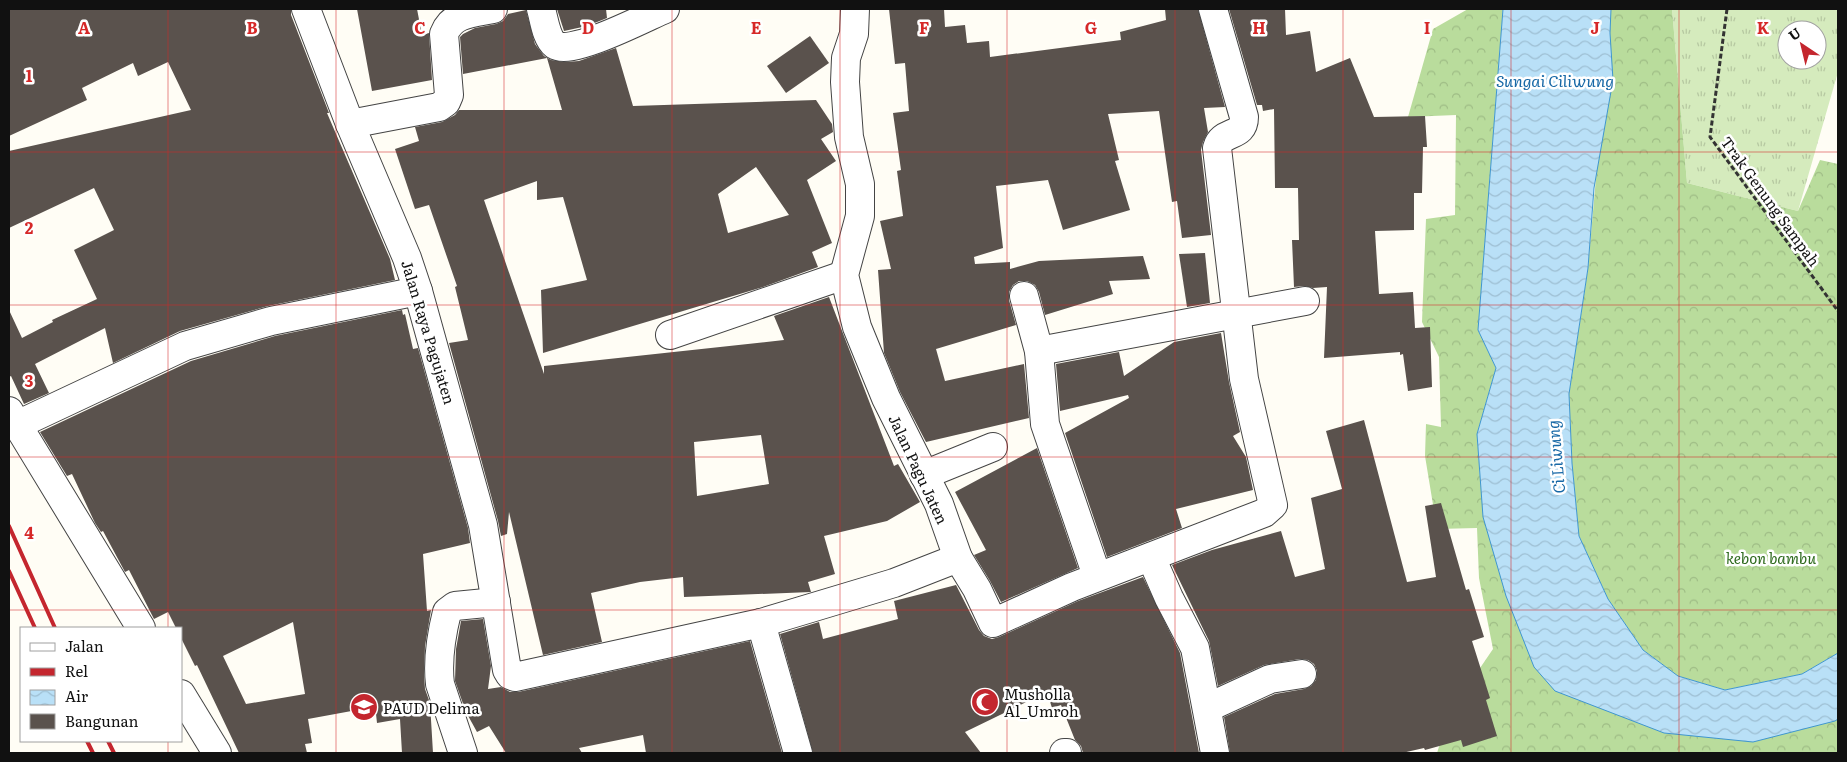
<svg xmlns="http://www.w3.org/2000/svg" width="1847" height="762" font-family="Literata,serif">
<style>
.grass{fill:url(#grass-tufts);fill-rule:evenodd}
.forest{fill:url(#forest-crowns)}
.water{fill:url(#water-waves);stroke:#3f96cf}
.building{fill:#5a524d;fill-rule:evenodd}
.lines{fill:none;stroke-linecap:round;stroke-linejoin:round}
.minor-casing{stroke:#444;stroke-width:30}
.path{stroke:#333;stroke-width:3;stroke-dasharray:5 2.5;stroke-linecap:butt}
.minor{stroke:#fff;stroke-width:28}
.rail{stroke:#c4262e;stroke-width:4}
.grid{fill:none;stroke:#d62828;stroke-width:1;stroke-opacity:0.55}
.labels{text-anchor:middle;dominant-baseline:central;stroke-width:5;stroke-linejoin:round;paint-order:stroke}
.street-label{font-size:15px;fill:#111;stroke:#fff}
.park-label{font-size:15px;font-style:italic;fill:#2f6b1f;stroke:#fff}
.poi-label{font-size:15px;fill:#111;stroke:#fff;text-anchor:start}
.water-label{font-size:16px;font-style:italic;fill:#1768a6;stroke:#fff}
.grid-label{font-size:16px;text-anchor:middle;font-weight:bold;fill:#d62828;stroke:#fff;stroke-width:5;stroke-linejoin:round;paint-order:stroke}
</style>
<defs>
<pattern id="grass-tufts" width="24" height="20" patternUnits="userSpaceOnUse" patternTransform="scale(1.25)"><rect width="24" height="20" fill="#d5ebbd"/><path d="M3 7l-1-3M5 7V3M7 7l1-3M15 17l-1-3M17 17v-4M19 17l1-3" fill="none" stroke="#b6c8a1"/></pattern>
<pattern id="forest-crowns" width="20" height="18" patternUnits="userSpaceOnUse" patternTransform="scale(1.25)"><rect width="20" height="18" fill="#b9dc9c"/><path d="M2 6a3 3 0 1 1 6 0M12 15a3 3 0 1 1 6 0" fill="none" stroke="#9ebc85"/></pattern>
<pattern id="water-waves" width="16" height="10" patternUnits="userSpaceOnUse" patternTransform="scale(1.25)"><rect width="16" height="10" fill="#b9e0f7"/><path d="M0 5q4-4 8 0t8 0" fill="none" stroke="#9ebfd3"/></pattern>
</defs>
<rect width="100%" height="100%" fill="#fffdf5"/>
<!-- grass -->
<path class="grass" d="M1672 9H1838V72L1798 211 1687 183ZM1787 30H1817V60H1787Z"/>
<!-- forest -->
<g class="forest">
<path d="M1468 9H1503L1478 330 1496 368 1477 434 1480 477 1534 667 1838 719V753H1437L1450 712 1493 649 1479 578 1477 528 1437 529 1425 456 1426 424 1441 427 1439 357 1422 322 1426 219 1455 215 1456 115 1408 117 1433 29Z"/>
<path d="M1611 9H1672L1687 183 1798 211 1820 160 1838 164V653L1802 674 1725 690 1678 676 1643 650 1608 599 1579 536 1572 463 1569 394 1588 268Z"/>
</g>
<!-- water -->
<path class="water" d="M1503 9H1611L1610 33 1613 80 1594 188 1588 268 1569 394 1572 463 1579 536 1608 599 1643 650 1678 676 1725 690 1802 674 1838 653V719L1835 721 1753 742 1664 733 1555 691 1534 667 1506 596 1483 517 1477 434 1496 368 1478 330Z"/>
<!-- building -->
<g class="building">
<path d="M9 9H291V15L329 113H327L390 259 395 280 268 306 180 331 113 363 105 328 35 364 49 393 24 404 11 376 9 377V310L22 338 53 322 52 320 97 299 74 250 114 230 94 188 9 228V151L191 110 168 62 138 76 133 63 82 88 87 100 9 136Z"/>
<path d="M357 9H417L422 35 429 33 432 80 372 91Z"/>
<path d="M557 9H606L607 18 587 26 564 31Z"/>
<path d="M889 9H944L945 27 965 25 967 43 989 41 990 57 1121 40 1120 32 1166 20 1165 9H1198L1225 107 1204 108 1208 132 1203 142 1201 150 1211 235 1182 238 1177 201 1172 202 1159 111 1108 114 1119 160 1115 161 1130 210 1063 230 1048 180 996 186 1003 248 974 257 975 264 1010 262V269L1039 261 1143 256 1150 279 1109 281 1113 294 1045 315 1039 292 1035 285 1027 281H1019L1013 285 1009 292V300L1016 325 936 349 945 381 1024 364 1029 418 926 442 900 392 884 353 878 270 891 269 880 221 903 216 897 171 901 170 893 113 909 111 905 63 895 64Z"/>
<path d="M1229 9H1285L1286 35 1310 31 1316 72 1350 58 1374 117 1425 116 1427 147H1423L1422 193H1414V230L1375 231 1379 294 1413 292 1415 328 1430 327 1432 387 1408 391 1403 354 1400 355V352L1324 358 1327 287 1313 288 1303 286 1294 287 1292 240H1299L1298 188H1275L1274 109 1263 111 1262 105H1257Z"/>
<path d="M526 10 535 44 544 56 551 60 566 62 579 61 616 48 633 106 816 100 832 124 833 132 821 139 836 161 807 180 832 243 812 252 818 267 763 287 543 353 541 290 587 280 563 197 537 200V181L484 200 544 374V366L784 340 774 316 829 297 894 466 898 464 920 502 887 521 824 536 835 574 808 582 811 592 684 597 683 577 640 582 591 593 602 642 543 655 509 512 507 534 501 536 498 521 449 343 468 340 455 287 457 286 429 205 415 209 395 149 419 141 415 127 442 122 455 115 459 110H562L547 58 463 74 460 37 463 34 475 28 496 24 503 21 508 14ZM756 167 789 215 728 233 718 194ZM761 435 769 484 697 496 694 442Z"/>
<path d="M810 36 829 63 786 93 767 66Z"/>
<path d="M1205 253 1210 303 1187 307 1179 254Z"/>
<path d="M402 310 403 315 405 314 413 349 418 348 468 528 470 543 423 554 427 611 431 610 425 646 424 675 425 689 430 703 433 753H402L400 719 377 723 376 714 358 717 357 710 308 719 312 743 305 744 307 753H239L197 665 195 666 181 638V628H176L168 612 154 619 129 570 125 572 103 531 101 532 95 523 72 474 67 476 40 432 191 361 275 336ZM293 622 305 694 246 704 223 656Z"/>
<path d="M1221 333 1229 382 1240 432 1233 436 1246 457 1253 490 1176 509 1182 528 1107 557 1065 433 1129 398 1128 395 1060 411 1056 364 1119 352 1124 376 1174 342Z"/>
<path d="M1364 420 1407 582 1436 577 1425 506 1441 503 1466 590 1469 589 1484 637 1472 641 1490 698 1486 700 1497 736 1463 747 1461 740 1425 750 1424 748 1402 753H1230L1224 717 1275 694 1304 689 1311 686 1316 680 1317 671 1314 664 1308 660 1300 659 1264 665 1218 686 1209 641 1172 565 1212 550 1281 531 1295 577 1325 569 1311 498 1342 489 1326 431Z"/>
<path d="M1037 448 1078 568 1001 602 990 581 974 555 986 550 955 492Z"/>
<path d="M1143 577 1180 653 1199 753H1083L1081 746 1075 740 1061 705 1052 708 1047 692 965 732 981 753H813L780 634 819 622 823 639 898 619 894 601 956 585 979 630 984 636 992 639 999 637 1078 601Z"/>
<path d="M483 619 491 666 488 689 501 687 510 692H518L750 641 782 753H646L643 735 579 748 582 753H506L489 726 477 732 466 712 455 681 456 649 461 621Z"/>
</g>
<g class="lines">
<!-- minor casing -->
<g class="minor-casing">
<g id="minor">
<path d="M306 9 350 124 407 258 418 291 483 525 507 670 510 675 515 677 761 623 894 583 958 558 939 504 886 398 857 327 844 275 860 216V184L849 137 845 82 846 58 854 34 855 9"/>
<path d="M541 9C544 19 546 38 555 45 572 56 646 17 665 9"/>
<path d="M350 124 439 107 446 102 449 95 444 34C452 13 473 13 493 9"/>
<path d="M1024 296 1039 351 1045 424 1097 576"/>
<path d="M670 335 844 275"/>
<path d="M1039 351 1305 301"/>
<path d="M9 411 141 628"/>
<path d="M17 425 185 346 271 321 418 291"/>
<path d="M924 475 993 447"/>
<path d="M1151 557 1169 598 1195 648 1215 753"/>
<path d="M958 558 977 589 993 623 1072 587 1264 513 1273 505 1244 379 1217 148C1222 129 1244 139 1244 117L1213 9"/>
<path d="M761 623 798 753"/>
<path d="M181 694 217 753"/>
<path d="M1207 708 1270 679 1302 674"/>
<path d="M463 753 440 684C437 659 441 636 447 612L455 606 496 602"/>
<path d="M1064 753H1067"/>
</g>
</g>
<!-- path -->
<path class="path" d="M1727 9 1710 137 1838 311"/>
<!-- minor -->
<use href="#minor" class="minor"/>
<!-- rail -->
<g class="rail">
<path d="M9 526 55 628"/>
<path d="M9 571 35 628"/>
<path d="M87 741 93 753"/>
<path d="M108 741 114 753"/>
</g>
</g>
<!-- grid -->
<path class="grid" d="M168 9V628M336 9V753M504 9V753M672 9V753M840 9V753M1007 9V753M1175 9V753M1343 9V753M1511 9V753M1679 9V753M9 152H1838M9 305H1838M9 457H1838M9 610H1838M168 741V753"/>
<!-- icons -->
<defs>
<g id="mosque-disc" transform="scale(1.4375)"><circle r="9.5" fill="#c4262e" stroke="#fff"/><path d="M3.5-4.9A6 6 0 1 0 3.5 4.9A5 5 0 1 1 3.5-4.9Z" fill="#fff"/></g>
<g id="school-disc" transform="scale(1.4375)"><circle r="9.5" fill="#c4262e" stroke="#fff"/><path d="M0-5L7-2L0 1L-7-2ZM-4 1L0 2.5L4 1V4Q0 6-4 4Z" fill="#fff"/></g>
</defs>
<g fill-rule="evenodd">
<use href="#mosque-disc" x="985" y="702"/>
<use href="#school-disc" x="364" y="707"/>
</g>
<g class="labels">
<!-- street labels -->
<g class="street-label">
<text transform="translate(1771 201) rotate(54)">Trak Genung Sampah</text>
<text transform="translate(429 332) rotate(73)">Jalan Raya Pagujaten</text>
<text transform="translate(919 469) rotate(65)">Jalan Pagu Jaten</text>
</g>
<!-- park labels -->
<g class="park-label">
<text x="1771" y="557">kebon bambu</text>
</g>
<!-- poi labels -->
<g class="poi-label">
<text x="1004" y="693">Musholla<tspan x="1004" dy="17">Al_Umroh</tspan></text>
<text x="383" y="707">PAUD Delima</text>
</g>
<!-- water labels -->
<g class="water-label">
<text x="1555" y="80">Sungai Ciliwung</text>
<text transform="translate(1555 457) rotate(-95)">Ci Liwung</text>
</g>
</g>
<g class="grid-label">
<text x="84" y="34">A</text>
<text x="252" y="34">B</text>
<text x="420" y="34">C</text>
<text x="588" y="34">D</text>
<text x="756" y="34">E</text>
<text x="924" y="34">F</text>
<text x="1091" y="34">G</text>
<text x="1259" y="34">H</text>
<text x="1427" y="34">I</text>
<text x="1595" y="34">J</text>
<text x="1763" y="34">K</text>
<text x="29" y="82">1</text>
<text x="29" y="234">2</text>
<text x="29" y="387">3</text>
<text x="29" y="539">4</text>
</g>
<!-- border -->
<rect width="1847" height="762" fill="none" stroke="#111111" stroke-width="20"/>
<!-- legend -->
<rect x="20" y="627" width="162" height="115" fill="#ffffff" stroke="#a0a0a0"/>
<rect x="30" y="643" width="25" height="8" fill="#ffffff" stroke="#a0a0a0"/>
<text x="65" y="652" font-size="15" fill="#111111">Jalan</text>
<rect x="30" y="668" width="25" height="8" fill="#c4262e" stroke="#a0a0a0"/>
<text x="65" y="677" font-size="15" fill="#111111">Rel</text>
<rect x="30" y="690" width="25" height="15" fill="url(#water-waves)" stroke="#a0a0a0"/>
<text x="65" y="702" font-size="15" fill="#111111">Air</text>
<rect x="30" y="714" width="25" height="15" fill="#5a524d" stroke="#a0a0a0"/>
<text x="65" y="727" font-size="15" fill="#111111">Bangunan</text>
<!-- north arrow -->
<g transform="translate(1802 45) rotate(325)"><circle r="24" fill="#ffffff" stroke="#a0a0a0"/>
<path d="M0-4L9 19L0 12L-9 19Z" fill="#c4262e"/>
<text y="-8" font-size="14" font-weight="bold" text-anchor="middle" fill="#111111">U</text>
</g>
</svg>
